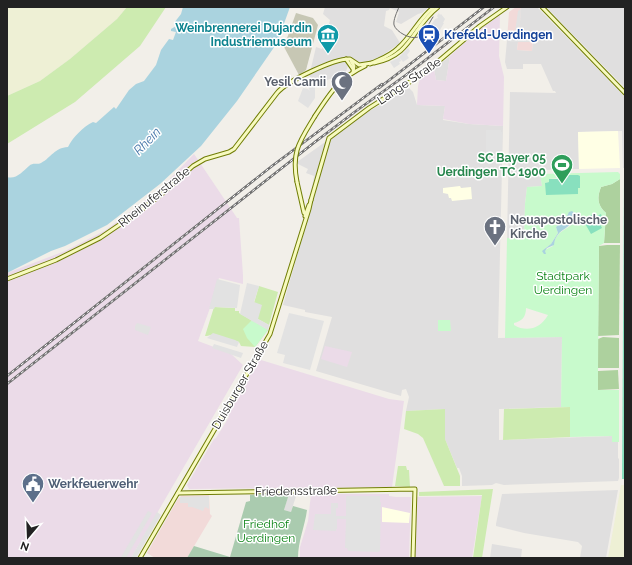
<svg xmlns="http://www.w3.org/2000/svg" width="632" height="565" font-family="Raleway,sans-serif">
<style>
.residential{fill:#e0dfdf}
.commercial{fill:#f2dad9}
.industrial{fill:#ebdbe8}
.education{fill:#ffffe5}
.construction{fill:#c7c7b4}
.farmland{fill:#eef0d5}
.grass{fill:#cdebb0}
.forest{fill:#add19e}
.cemetery{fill:#aacbaf}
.park{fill:#c8facc;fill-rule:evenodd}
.pitch{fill:#88e0be}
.parking{fill:#e2e2e2}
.water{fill:#aad3df}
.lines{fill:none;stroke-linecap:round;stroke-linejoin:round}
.secondary-casing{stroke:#707d05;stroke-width:5}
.secondary{stroke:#f7fabf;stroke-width:3}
.tram{stroke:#707070;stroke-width:1}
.rail-casing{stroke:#707070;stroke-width:2.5}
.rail{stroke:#fff;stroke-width:1;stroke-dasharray:3;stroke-linecap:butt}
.secondary-bridge-casing{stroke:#707d05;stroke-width:5;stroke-linecap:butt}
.secondary-bridge{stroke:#f7fabf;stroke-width:3}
.labels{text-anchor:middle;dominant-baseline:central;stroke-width:3;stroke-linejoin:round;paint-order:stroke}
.culture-label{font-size:12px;font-weight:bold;fill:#0d838f;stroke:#fff;text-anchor:end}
.transit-label{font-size:12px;font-weight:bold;fill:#164399;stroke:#fff;text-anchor:start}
.street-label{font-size:12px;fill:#222;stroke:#fff}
.worship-label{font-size:12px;font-weight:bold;fill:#5b616d;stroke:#fff;text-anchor:end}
.leisure-label{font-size:12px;font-weight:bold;fill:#27864d;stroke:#fff;text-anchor:end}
.park-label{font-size:12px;fill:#0c8416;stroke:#fff}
.service-label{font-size:12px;font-weight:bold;fill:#4e5e75;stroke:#fff;text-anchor:start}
.water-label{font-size:13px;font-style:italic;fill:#4a7aab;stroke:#fff}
</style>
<rect width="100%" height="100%" fill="#f2efe9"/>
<!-- residential -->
<g class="residential">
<path d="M325 7H429L422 13 418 14 401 24 396 22 399 12 390 8 389 10 386 11 384 26 392 30 400 43 377 59 365 63 355 61 350 56 341 58 343 61 347 62 348 66 345 74 318 83 315 87 309 75 313 73 311 68 316 47 322 49 330 20 323 14Z"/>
<path d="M521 7H537L625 97V168H623L622 131 578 132 579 169 540 170 542 186 527 187 525 204 524 239 507 238 510 92 556 93 555 91H553L541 64H523V69H507L505 62 507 40H510V42H518L517 50 532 51 533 36 519 35Z"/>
<path d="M546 7H625V88Z"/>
<path d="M450 56 446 81 436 80 434 69Z"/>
<path d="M409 88 413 92 417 105 445 106 443 120 469 124 503 126 498 338 562 337 561 407 499 409V440L613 436V442H618V458L619 459V478L618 481 504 485 496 483 492 485 462 486V476L459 468H457L445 439V409L406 411 409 397 406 389 402 390 401 396 316 371 332 317 305 312V310L283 305 303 235 314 176 306 173 308 169 298 164 297 162 366 113Z"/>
<path d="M618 490 606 558H580L582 546 578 542 524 533 496 526V524L502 494Z"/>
<path d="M289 493H297L291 512 284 510Z"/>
<path d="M492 544 522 549 521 558H490Z"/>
</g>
<!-- commercial -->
<g class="commercial">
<path d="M516 7H521L519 35 533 36 532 51 517 50 518 42H510V40H507L509 12Z"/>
<path d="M209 495 210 514 212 516 187 558H155L147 553 178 499 181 496Z"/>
</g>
<!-- industrial -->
<g class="industrial">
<path d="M500 15 499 56 504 77 503 126 469 124 443 119 445 106 417 105 418 86 420 79 434 69 436 80 446 81 450 56 480 29Z"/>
<path d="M194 154 233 212 237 218H239L243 275V284L219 278 210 308 198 341 230 353 243 365 131 558H7V273L65 251 106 230 160 189Z"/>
<path d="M325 346 352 352 347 367 321 359Z"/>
<path d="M261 360 389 399 404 401 392 487 189 489 187 485 214 439 216 438 226 422 229 417 227 416 258 361Z"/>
<path d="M311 494H389V496L396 497H411L409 558H300V547L308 521Z"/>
<path d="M482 496 472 558H415L417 497Z"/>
</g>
<!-- education -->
<g class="education">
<path d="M618 131 620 168 579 169 578 132Z"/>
<path d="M460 186 461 188 471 187 472 199 452 201 451 198H449L448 194 443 193V188Z"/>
<path d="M382 507 410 513 409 523 382 522Z"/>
</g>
<!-- construction -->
<path class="construction" d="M296 13 313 18 318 25 306 70 299 75 284 47Z"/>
<!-- farmland -->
<g class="farmland">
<path d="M7 7H127L117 19 70 59 40 81 7 96Z"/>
<path d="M621 485H625V558H608Z"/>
</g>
<!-- grass -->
<g class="grass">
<path d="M127 7H166L140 46 75 102 7 144V96L40 81 70 59 117 19Z"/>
<path d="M259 286 278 292 269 325 258 319 254 303Z"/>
<path d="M214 307 235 308V311H239V313L268 330 255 347 241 346 239 342 214 334 207 336H205Z"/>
<path d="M570 407V437L503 440 504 409Z"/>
<path d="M445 409V439L460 476V486H444L423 438 418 434 404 429 406 411Z"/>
<path d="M398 466H406L407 470H409L410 487 395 486Z"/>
<path d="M493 489 482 558H473L482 495 419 496V492Z"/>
</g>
<!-- forest -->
<g class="forest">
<path d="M620 179V243H604L606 213C597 205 597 197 601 187L612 184Z"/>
<path d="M607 245H620L619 335 598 336 599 246Z"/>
<path d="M603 337 619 338V368H598V339Z"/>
<path d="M618 370 619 389 598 390V371Z"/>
</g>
<!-- cemetery -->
<path class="cemetery" d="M264 494H289L284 510 291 512 293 506 307 510C305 526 298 541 298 558H187L194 546 230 557 246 502 250 501V495Z"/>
<!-- park -->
<g class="park">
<path d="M618 172 620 174V179L612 184 601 187C597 197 597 205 606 213L604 243 599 246 598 371V390H619V442H612V436L570 437V407H561L562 337 505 338 507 238H524L525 204 527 187 542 186 540 174ZM580 176V188L545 183 549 182V179ZM574 212 575 215V221C566 232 557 229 553 246L545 250 546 248 551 244 558 233 556 227 566 218 568 214ZM526 308 548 315C541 328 527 333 514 325V323C522 321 526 317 526 308Z"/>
<path d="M252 320 268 330 255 347 247 338 243 329Z"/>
<path d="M438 320H450L451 331H438Z"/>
</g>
<!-- pitch -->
<g class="pitch">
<path d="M625 174V479H622L624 175Z"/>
<path d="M563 175H578L580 176V188H578V194L546 195 545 183 549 182V179H561Z"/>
<path d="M593 214 595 217 601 214 603 221 600 224 602 228 591 234 583 220Z"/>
</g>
<!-- parking -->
<g class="parking">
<path d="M521 9 519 35 532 36V42H510V40L507 39V31L515 32 518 11Z"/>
<path d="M439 13 440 15 441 14 445 19 443 23H444L440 30H438L439 31 427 41 424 39 426 37 424 36 426 33H428L427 32 435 19 438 18 437 16Z"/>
<path d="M408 48 410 51 407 55 409 58 403 62 400 58 401 61 399 62 400 64 394 68 390 62 398 58Z"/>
<path d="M310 78 315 87V98L308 108 298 101 303 88 308 89 310 91 305 81Z"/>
<path d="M486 130H501V132H502V152L500 153H486Z"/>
<path d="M217 279 240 285 237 308 215 307 214 309H209Z"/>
<path d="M247 283 259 286 254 302 262 305 258 319 269 325 268 330 240 314Z"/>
<path d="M289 313 324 321 310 370 283 363 285 355 277 353Z"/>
<path d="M137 323 151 327 148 335 135 330V326Z"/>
<path d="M213 333 235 340 239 342 237 347 207 338Z"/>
<path d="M214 344 243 353 241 358 212 348Z"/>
<path d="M209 496V509L205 507 203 511 192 507H188V503H180V497Z"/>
<path d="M346 496H380V502H381L380 551 378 552 348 551 347 548H345L346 519H337V529H336V531L313 530 315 514H331V503H338V508H336V516H346Z"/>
<path d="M148 511 152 513 126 558H122L121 557Z"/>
<path d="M157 512 161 515 136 558H131Z"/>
</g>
<!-- water -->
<g class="water">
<path d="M183 7H290L277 43 237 101 201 146 160 184 107 225 65 246 51 251 7 273V177C16 180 23 171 29 166 33 162 37 165 41 163 52 157 54 148 68 147 73 137 83 127 93 122L96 123 114 107 116 109 129 90 136 84 144 81 156 65 161 50 169 39 173 40 176 32 171 31V29L178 25V23H174L181 14Z"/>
<path d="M572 211 575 214C575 230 556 226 554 245L547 248 545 251 546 254H544L542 251 551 244 558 233 556 227 566 218 569 212Z"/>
</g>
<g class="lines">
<!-- secondary casing -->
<g class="secondary-casing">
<g id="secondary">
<path d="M542 7 625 93"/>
<path d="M346 59 353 69"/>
<path d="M351 61 354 66 353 72"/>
<path d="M374 63C413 55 411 28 438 7"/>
<path d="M370 64C380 59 390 56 398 48 412 36 419 18 434 7"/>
<path d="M315 116C331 92 338 79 365 66"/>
<path d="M297 182 304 213"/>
<path d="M311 200 329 138 369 108 427 71 480 26 507 7"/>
<path d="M305 216 309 205"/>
<path d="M7 279 56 260 100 238 141 210 163 193 193 166 205 159 229 152 234 149 277 93C287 81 335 58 350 59L359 65 372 63"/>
<path d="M178 493 415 489 413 558"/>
<path d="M140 558 270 334 309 209 311 200"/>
</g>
</g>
<!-- secondary -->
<use href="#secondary" class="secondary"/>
<!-- tram -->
<path class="tram" d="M399 7C397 12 393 20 394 25 396 32 411 40 418 37 425 33 429 23 433 17"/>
<!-- rail casing -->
<g class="rail-casing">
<g id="rail">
<path d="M379 88 484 7"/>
<path d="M7 376 272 166 382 84"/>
<path d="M7 384 315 142 356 111 406 75 494 7"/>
</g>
</g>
<!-- rail -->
<use href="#rail" class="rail"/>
<!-- secondary-bridge casing -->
<g class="secondary-bridge-casing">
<path id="secondary-bridge" d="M297 182C291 151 300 141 315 116"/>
</g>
<!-- secondary-bridge -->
<use href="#secondary-bridge" class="secondary-bridge"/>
</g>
<!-- icons -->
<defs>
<g id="museum-pin" transform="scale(1.15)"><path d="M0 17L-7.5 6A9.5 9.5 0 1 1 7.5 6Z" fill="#0f9aa8" stroke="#fff"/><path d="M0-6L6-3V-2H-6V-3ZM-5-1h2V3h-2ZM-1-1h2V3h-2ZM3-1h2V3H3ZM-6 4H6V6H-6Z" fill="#fff"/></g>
<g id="station-pin" transform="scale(1.15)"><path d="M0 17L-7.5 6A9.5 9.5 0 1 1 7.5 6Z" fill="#1a4fb4" stroke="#fff"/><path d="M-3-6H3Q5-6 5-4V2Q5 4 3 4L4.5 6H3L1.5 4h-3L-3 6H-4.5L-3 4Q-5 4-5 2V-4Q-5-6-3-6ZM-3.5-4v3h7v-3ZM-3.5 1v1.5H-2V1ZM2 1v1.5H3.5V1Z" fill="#fff"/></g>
<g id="mosque-pin" transform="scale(1.15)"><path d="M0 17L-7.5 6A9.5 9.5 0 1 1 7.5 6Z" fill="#6b7280" stroke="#fff"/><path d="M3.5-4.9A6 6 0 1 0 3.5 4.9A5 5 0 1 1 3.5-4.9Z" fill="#fff"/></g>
<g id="stadium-pin" transform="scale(1.15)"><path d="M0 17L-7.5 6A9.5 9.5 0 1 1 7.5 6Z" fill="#2e9e5b" stroke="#fff"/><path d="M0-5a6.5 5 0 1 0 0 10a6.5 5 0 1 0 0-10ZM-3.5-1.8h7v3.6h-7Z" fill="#fff"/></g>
<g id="church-pin" transform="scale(1.15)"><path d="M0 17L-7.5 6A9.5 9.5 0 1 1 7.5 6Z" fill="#6b7280" stroke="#fff"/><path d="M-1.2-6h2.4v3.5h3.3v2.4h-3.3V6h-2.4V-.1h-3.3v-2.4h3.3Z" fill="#fff"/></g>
<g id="civic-pin" transform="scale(1.15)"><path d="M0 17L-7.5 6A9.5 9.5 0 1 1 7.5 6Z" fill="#5c6f8a" stroke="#fff"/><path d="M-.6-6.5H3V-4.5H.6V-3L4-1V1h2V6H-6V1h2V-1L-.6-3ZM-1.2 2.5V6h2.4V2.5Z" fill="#fff"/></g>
</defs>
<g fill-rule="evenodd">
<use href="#museum-pin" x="328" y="35"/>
<use href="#station-pin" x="429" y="35"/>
<use href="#mosque-pin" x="342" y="82"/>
<use href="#stadium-pin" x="562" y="165"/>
<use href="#church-pin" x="495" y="227"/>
<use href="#civic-pin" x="33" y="484"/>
</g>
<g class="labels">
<!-- culture labels -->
<g class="culture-label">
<text x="312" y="28">Weinbrennerei Dujardin<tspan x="312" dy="14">Industriemuseum</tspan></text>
</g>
<!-- transit labels -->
<g class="transit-label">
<text x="444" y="35">Krefeld-Uerdingen</text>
</g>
<!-- street labels -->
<g class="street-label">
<text transform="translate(409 81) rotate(-34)">Lange Straße</text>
<text transform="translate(154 197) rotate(-39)">Rheinuferstraße</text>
<text transform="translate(240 385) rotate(-60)">Duisburger Straße</text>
<text transform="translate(296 491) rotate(-1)">Friedensstraße</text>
</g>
<!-- worship labels -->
<g class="worship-label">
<text x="326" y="82">Yesil Camii</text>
<text x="510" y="220" text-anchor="start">Neuapostolische<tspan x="510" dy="14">Kirche</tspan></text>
</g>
<!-- leisure labels -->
<g class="leisure-label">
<text x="546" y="158">SC Bayer 05<tspan x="546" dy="14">Uerdingen TC 1900</tspan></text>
</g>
<!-- park labels -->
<g class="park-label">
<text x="563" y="276">Stadtpark<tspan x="563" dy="14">Uerdingen</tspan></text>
<text x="266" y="524">Friedhof<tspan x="266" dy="14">Uerdingen</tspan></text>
</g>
<!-- service labels -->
<g class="service-label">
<text x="48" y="484">Werkfeuerwehr</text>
</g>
<!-- water labels -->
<g class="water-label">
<text transform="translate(147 141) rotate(-46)">Rhein</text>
</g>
</g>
<!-- border -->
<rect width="632" height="565" fill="none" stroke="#222222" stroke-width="16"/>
<!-- north arrow -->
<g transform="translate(28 537) rotate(199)" stroke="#ffffff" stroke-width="3" paint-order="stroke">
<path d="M0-3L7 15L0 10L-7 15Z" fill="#222222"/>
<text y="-6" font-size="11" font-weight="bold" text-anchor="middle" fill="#222222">N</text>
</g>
</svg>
